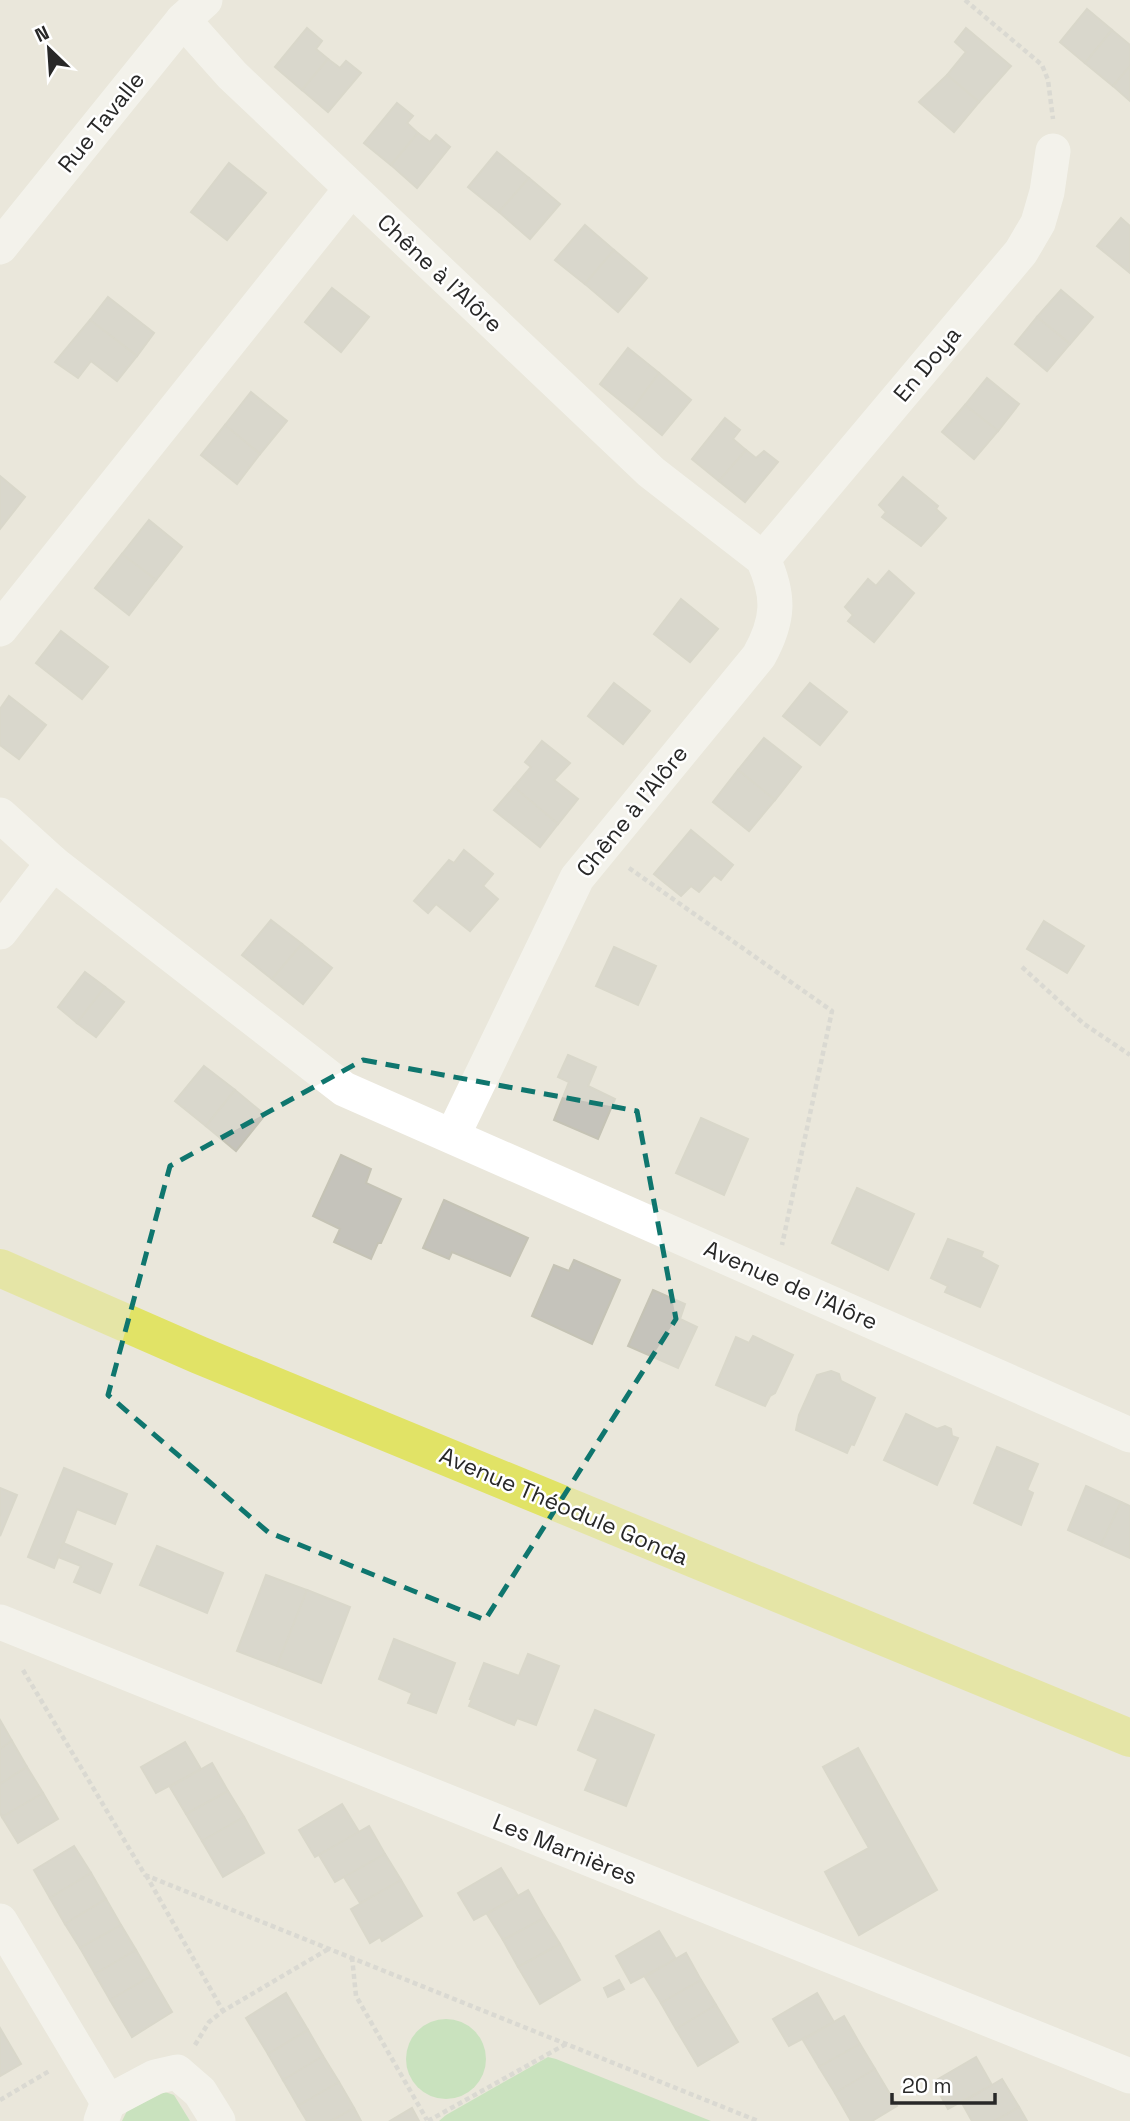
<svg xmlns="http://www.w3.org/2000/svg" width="1130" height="2121" font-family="'Space Grotesk',sans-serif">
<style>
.green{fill:#a2dc9c}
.building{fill:#c5c3bb;stroke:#c5c3b5;stroke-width:2}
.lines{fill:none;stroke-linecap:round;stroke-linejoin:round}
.path{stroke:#c7c7c7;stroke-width:4.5;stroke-dasharray:5 3.5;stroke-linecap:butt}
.minor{stroke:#fff;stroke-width:35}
.major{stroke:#e1e366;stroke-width:38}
.marked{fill:none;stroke:#0f766e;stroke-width:5;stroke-dasharray:14 9;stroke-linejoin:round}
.labels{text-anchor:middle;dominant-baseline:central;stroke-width:5;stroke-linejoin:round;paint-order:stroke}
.street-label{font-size:23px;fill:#282828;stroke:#fff}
</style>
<rect width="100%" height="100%" fill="#eae7db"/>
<!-- green -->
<g class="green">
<circle cx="446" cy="2059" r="40"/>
<path d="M548 2057 556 2059 711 2121H439L446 2115Z"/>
<path d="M165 2092 174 2095 190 2121H122L127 2111Z"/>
</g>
<!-- building -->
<g class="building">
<path d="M1087 9 1112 30 1085 63 1060 42Z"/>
<path d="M307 28 322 41 316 49 328 59 302 90 275 67Z"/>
<path d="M966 28 1011 66 979 102 947 75 966 52 955 42Z"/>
<path d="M1112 30 1130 45V66L1113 86 1085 63Z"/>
<path d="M328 59 340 68 346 61 361 73 328 112 302 90Z"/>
<path d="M1130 66V101L1113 86Z"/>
<path d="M947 75 979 102 954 132 919 102Z"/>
<path d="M397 103 413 116 407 123 418 133 391 165 364 143Z"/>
<path d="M418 133 430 142 436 135 450 147 417 188 391 165Z"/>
<path d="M497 152 529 178 499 212 468 187Z"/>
<path d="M229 163 266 193 227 240 191 212Z"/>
<path d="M529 178 560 204 530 239 499 212Z"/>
<path d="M1121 218 1130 226V273L1097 246Z"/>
<path d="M585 225 614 250 585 284 555 260Z"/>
<path d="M614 250 647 278 618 312 585 284Z"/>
<path d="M332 288 369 317 341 352 305 322Z"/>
<path d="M1061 290 1093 317 1070 344 1037 317Z"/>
<path d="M108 297 154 333 137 356 90 320Z"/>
<path d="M1037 317 1070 344 1047 371 1015 344Z"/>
<path d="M90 320 137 356 117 381 91 361 78 378 55 362Z"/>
<path d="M628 348 659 373 632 410 600 384Z"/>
<path d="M659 373 691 400 662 435 632 410Z"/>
<path d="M987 378 1019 404 998 431 965 405Z"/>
<path d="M251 392 287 421 260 454 225 425Z"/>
<path d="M965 405 998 431 974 459 942 432Z"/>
<path d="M725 418 740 430 733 439 746 450 719 481 692 459Z"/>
<path d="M225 425 260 454 237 484 201 455Z"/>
<path d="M746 450 756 458 764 451 778 462 745 502 719 481Z"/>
<path d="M0 476 25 497 0 529Z"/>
<path d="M903 477 938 506 936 509 946 518 921 546 882 517 886 512 879 505Z"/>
<path d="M149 520 182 547 156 580 122 554Z"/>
<path d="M122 554 156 580 129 615 95 588Z"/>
<path d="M889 571 914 593 874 642 848 621 853 615 845 607 868 579 876 586Z"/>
<path d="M681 599 718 629 690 662 654 634Z"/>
<path d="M61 631 108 667 82 699 36 663Z"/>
<path d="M614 683 650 711 623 744 588 716Z"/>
<path d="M810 683 847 712 820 745 783 716Z"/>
<path d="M9 696 46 725 19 759 0 745V709Z"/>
<path d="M764 738 801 767 775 800 738 770Z"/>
<path d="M542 741 570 763 554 780 578 799 558 824 514 787 531 767 525 762Z"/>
<path d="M738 770 775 800 749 831 713 802Z"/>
<path d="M514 787 558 824 540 847 494 810Z"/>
<path d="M691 830 733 865 721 880 714 875 699 892 691 886 681 896 654 874Z"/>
<path d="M464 850 493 874 483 886 498 899 470 931 436 904 428 913 414 901 449 860 454 863Z"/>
<path d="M271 920 302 944 272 979 242 955Z"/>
<path d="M1044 921 1084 946 1067 973 1027 949Z"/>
<path d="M302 944 332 968 303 1004 272 979Z"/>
<path d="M614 947 656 966 638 1005 596 986Z"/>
<path d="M85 972 105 987 77 1023 58 1007Z"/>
<path d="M105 987 124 1002 96 1037 77 1023Z"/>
<path d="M568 1055 596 1067 588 1086 615 1099 598 1139 554 1120 569 1082 558 1077Z"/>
<path d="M204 1066 235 1090 206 1126 175 1101Z"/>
<path d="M235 1090 265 1115 236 1151 206 1126Z"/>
<path d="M701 1118 748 1139 724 1195 676 1173Z"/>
<path d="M341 1155 371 1169 366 1183 401 1199 381 1243H378L371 1259 334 1242 340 1229 313 1216Z"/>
<path d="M857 1188 914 1214 888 1270 832 1243Z"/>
<path d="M444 1200 528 1238 510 1276 452 1252 449 1259 423 1248Z"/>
<path d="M948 1239 983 1252 981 1257 998 1266 980 1307 945 1292 948 1286 931 1278Z"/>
<path d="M574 1260 620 1280 592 1344 532 1316 554 1265 569 1271Z"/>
<path d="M653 1290 685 1304 680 1319 697 1327 678 1368 628 1346Z"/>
<path d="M753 1336 793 1355 775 1393 770 1396 765 1406 716 1385 736 1337 749 1343Z"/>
<path d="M831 1371 839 1374 841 1381 875 1398 854 1445 851 1444 847 1453 796 1430 799 1415 817 1375Z"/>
<path d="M906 1414 937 1429 945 1426 951 1429 952 1436 958 1438 937 1485 884 1460Z"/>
<path d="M997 1447 1038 1464 1027 1490 1033 1493 1021 1525 974 1503Z"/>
<path d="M64 1468 127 1494 115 1524 77 1509 54 1568 28 1557Z"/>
<path d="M1086 1486 1121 1502 1101 1545 1068 1530Z"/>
<path d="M0 1488 17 1495 0 1536Z"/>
<path d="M1121 1502 1130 1506V1558L1101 1545Z"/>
<path d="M63 1543 112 1564 100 1593 74 1582 81 1566 58 1557Z"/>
<path d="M157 1546 223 1573 207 1613 140 1585Z"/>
<path d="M266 1575 307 1590 277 1666 237 1651Z"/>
<path d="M307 1590 350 1607 321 1683 277 1666Z"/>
<path d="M394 1639 455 1663 436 1713 408 1703 412 1693 379 1679Z"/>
<path d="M528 1654 559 1666 536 1725 517 1718 514 1725 469 1706 472 1699H470L484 1663 519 1676Z"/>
<path d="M595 1710 654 1735 626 1806 585 1790 598 1759 578 1750Z"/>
<path d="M0 1720 12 1741 0 1749Z"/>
<path d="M12 1741 27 1767 0 1784V1749Z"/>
<path d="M185 1742 201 1769 156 1793 141 1767Z"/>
<path d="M858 1748 937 1890 859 1935 825 1872 869 1848 823 1767Z"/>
<path d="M212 1763 228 1791 186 1814 170 1787Z"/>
<path d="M27 1767 43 1793 2 1817 0 1813V1784Z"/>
<path d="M228 1791 244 1817 202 1841 186 1814Z"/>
<path d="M43 1793 58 1819 18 1843 2 1817Z"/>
<path d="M342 1804 359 1832 315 1857 299 1830Z"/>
<path d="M244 1817 264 1853 223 1877 202 1841Z"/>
<path d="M369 1826 385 1854 335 1882 319 1855Z"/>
<path d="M74 1846 91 1873 50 1898 34 1870Z"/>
<path d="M385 1854 401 1880 360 1903 344 1877Z"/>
<path d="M501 1868 518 1896 474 1920 458 1893Z"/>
<path d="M91 1873 106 1899 65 1924 50 1898Z"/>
<path d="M401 1880 422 1916 382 1941 380 1937 370 1943 351 1909Z"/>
<path d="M528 1890 544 1918 503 1940 487 1914Z"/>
<path d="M106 1899 121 1925 80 1948 65 1924Z"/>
<path d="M544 1918 560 1944 518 1967 503 1940Z"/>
<path d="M121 1925 136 1950 95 1974 80 1948Z"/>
<path d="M659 1931 676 1959 631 1983 616 1956Z"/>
<path d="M560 1944 580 1980 540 2004 518 1967Z"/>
<path d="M136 1950 151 1976 110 2000 95 1974Z"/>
<path d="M686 1953 701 1980 661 2003 645 1977Z"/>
<path d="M151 1976 172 2012 132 2037 110 2000Z"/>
<path d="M619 1980 624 1989 608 1997 604 1988Z"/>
<path d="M701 1980 716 2005 676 2029 661 2003Z"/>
<path d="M286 1993 308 2030 268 2054 246 2018Z"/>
<path d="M817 1993 834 2022 789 2046 773 2019Z"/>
<path d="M716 2005 738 2042 698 2066 676 2029Z"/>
<path d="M844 2016 860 2044 819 2067 803 2040Z"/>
<path d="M0 2028 21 2064 0 2076Z"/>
<path d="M308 2030 323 2056 283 2080 268 2054Z"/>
<path d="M860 2044 875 2069 835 2093 819 2067Z"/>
<path d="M323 2056 339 2082 298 2106 283 2080Z"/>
<path d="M976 2057 992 2085 948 2109 933 2082Z"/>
<path d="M875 2069 897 2106 872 2121H851L835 2093Z"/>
<path d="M1002 2079 1019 2107 995 2121H972L962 2103Z"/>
<path d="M339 2082 354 2108 331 2121H307L298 2106Z"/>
<path d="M1019 2107 1027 2121H995Z"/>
<path d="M354 2108 361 2121H331Z"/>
<path d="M412 2108 419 2121H390Z"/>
</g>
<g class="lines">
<!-- path -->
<g class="path">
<path d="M965 0 1042 65 1048 80 1053 119"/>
<path d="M629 868 832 1011 782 1245"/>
<path d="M1022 967 1084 1024 1130 1055"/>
<path d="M23 1670 145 1875 758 2121"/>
<path d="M146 1875 223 2011"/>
<path d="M352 1957 356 1996 427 2120"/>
<path d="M195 2045 209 2022 223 2011 330 1948"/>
<path d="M0 2100 51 2070"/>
<path d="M428 2121 566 2044"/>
</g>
<!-- minor -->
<g class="minor">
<path d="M183 20 232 75 651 472 763 559C780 596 779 620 759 656L577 878 453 1135"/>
<path d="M0 247 183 20 205 0"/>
<path d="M763 559 1021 252 1038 223 1047 192 1053 151"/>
<path d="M0 629 351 189"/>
<path d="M0 815 53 863"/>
<path d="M0 932 53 863 344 1089 1130 1435"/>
<path d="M0 1622 1130 2076"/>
<path d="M0 1921 108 2102"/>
<path d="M101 2121 108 2102 155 2077 177 2072 200 2092 218 2121"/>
</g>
<!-- major -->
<path class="major" d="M0 1268 199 1355 1130 1738"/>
</g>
<!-- marked area -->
<path d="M0 0H1130V2121H0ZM363 1060 637 1111 676 1319 485 1620 268 1532 108 1395 170 1166Z" fill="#eae7db" fill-opacity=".55" fill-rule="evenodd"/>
<path class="marked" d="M363 1060 637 1111 676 1319 485 1620 268 1532 108 1395 170 1166Z"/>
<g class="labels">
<!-- street labels -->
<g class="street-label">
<text transform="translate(101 122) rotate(-51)">Rue Tavalle</text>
<text transform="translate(440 273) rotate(43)">Chêne à l'Alôre</text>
<text transform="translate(927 364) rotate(-50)">En Doya</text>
<text transform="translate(632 811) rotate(-51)">Chêne à l'Alôre</text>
<text transform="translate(791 1285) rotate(24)">Avenue de l'Alôre</text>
<text transform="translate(564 1506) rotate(23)">Avenue Théodule Gonda</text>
<text transform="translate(565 1849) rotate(22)">Les Marnières</text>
</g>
</g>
<!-- north arrow -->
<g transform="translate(49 49) rotate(335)" stroke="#ffffff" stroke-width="5" paint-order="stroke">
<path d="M0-5L12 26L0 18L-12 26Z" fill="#282828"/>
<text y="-10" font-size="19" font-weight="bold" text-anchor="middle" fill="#282828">N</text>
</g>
<!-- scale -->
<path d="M892 2093v10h103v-10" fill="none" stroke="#282828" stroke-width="3.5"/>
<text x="902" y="2093" font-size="21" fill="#282828" stroke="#ffffff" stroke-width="5" paint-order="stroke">20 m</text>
</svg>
